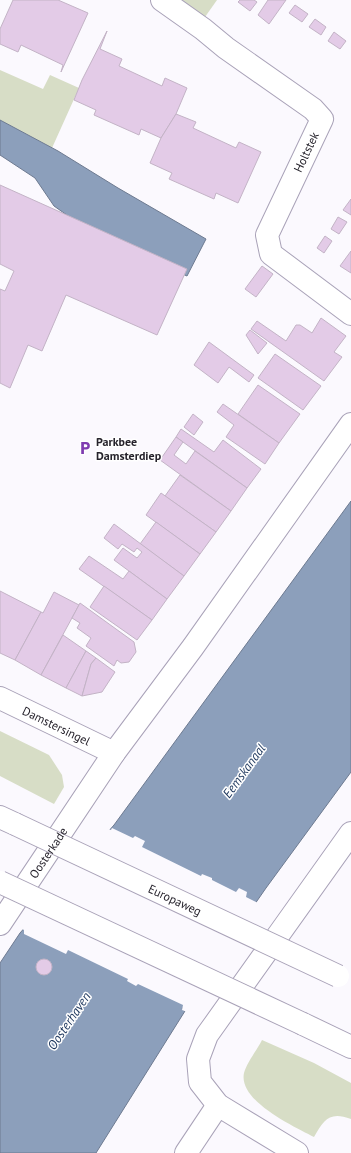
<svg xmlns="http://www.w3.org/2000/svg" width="351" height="1153" font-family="'PT Sans',sans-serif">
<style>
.green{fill:#d7ddc6}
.water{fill:#8c9fbb;stroke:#6d7a90}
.pier{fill:#fbf9fe}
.building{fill:#e3cbe7;stroke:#c3b3c6}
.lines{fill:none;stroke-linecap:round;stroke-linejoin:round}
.minor-casing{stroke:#a9a2b8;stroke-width:24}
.major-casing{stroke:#a9a2b8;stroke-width:24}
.minor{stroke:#fff;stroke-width:22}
.major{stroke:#fff;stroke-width:22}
.major-bridge-casing{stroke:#a9a2b8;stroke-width:24;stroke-linecap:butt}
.major-bridge{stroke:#fff;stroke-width:22}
.labels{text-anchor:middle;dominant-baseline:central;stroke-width:3;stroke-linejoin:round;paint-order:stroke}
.street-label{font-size:12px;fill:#26232c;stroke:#fff}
.poi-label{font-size:12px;font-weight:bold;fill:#26232c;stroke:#fff;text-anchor:start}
.water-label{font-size:13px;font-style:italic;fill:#1b355c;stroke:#fff}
</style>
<rect width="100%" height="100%" fill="#fbf9fe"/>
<!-- green -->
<g class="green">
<path d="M180 0H217L205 17Z"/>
<path d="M0 70 43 89 50 75 79 88 52 148 0 120Z"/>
<path d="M0 731 49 755 62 775 64 787 54 804 0 776Z"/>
<path d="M262 1040 314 1063 351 1083V1119C329 1111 324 1120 314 1137 295 1127 238 1101 244 1073 247 1062 257 1050 262 1040Z"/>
</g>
<!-- water -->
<g class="water">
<path d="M0 120 58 151 118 188 206 239 187 276 98 237 54 206 35 178 0 155Z"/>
<path d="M351 501V772L266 888 182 1009 185 1011 96 1153H0V963L20 933 114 825Z"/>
</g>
<!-- pier -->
<path class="pier" d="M112 828 133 838 135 836 145 841 142 847 201 876 202 874 212 878V880L236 892 239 888 247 892 246 897 258 903 185 1009 187 1012 182 1010 183 1005 138 984 136 986 127 981 128 979 68 950 66 954 24 934V930L22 929 108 829 111 830Z"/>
<!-- building -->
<g class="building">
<path d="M13 0H58L88 13 61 72 63 65 21 45 18 52 0 44V29Z"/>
<path d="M240 0H254L257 2 250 11 238 2Z"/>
<path d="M268 0H286L269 24 258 15Z"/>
<path d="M295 5 308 14 302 22 289 13Z"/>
<path d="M315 19 326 27 321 35 309 27Z"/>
<path d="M107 31 100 49 122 59 119 66 162 86 165 78 187 88 176 114 161 138 141 129 139 135 94 115 96 110 74 100 82 80Z"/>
<path d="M334 32 346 41 340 49 328 41Z"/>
<path d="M176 114 196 122 193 128 236 148 239 142 261 152 238 203 216 193 214 199 169 179 172 173 150 163 161 138Z"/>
<path d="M0 185 187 269 157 335 66 295 42 351 28 345 10 388 0 383V289L5 291 14 271 0 264Z"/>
<path d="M351 199V215L343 210Z"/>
<path d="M338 217 347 222 339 234 331 229Z"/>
<path d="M325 236 332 241 324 253 317 248Z"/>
<path d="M351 251V273L340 266Z"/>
<path d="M262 266 273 274 256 297 245 289Z"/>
<path d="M321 318 346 336 334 352 342 357 324 381 251 329 257 321 286 341 296 325H300L312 333Z"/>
<path d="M250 330 267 343 258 354 246 335Z"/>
<path d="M209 342 254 375 249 382 229 367 218 383 194 365Z"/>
<path d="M275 354 321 386 303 410 258 378Z"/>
<path d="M258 385 300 414 279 443 238 414Z"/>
<path d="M223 404 279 443 265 464 226 437 234 425 217 412Z"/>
<path d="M193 414 203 422 194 435 184 427Z"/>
<path d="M181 429 214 452 223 440 261 469 247 488 176 437Z"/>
<path d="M176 437 183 442 174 455 186 464 195 451 247 488 231 511 160 460Z"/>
<path d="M180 475 231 511 216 532 165 496Z"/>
<path d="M161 493 216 532 200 554 146 515Z"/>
<path d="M156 522 200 554 184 576 140 544Z"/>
<path d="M114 524 184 576 167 599 114 560 123 548 137 558 142 552 137 548 134 552 122 544 118 549 104 538Z"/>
<path d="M89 556 123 579 129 571 167 599 152 620 79 569Z"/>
<path d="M104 586 152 620 137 640 90 607Z"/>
<path d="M0 591 41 612 15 660 0 653Z"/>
<path d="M54 592 79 605 41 675 15 660 41 612 43 613Z"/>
<path d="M80 603 134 642 136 652 129 662 121 663 117 660 114 666 86 646 91 638 77 628 80 623 72 618Z"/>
<path d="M63 635 86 651 66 688 41 675Z"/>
<path d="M86 651 96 658 91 664 82 696 66 688Z"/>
<path d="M96 658 115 672 102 692 82 696 91 664Z"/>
<circle cx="44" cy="967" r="8"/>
</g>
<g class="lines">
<!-- minor casing -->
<g class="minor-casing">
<g id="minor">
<path d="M162 0 203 29 226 48 313 109 322 119 267 235 271 254 351 314"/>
<path id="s1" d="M0 698 114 753"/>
<path id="s2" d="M0 924 114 753 193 647 351 424"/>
<path d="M186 1153 218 1105"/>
<path d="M297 1153 218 1105 200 1082 198 1059 207 1035 351 833"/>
</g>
</g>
<!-- major casing -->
<g class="major-casing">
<g id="major">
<path d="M0 817 15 824"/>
<path d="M303 1024 351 1047"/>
</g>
</g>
<!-- minor -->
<use href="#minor" class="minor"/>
<!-- major -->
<use href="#major" class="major"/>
<!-- major-bridge casing -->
<g class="major-bridge-casing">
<g id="major-bridge">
<path id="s3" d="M15 824 338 976"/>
<path d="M0 882 303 1024"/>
</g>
</g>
<!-- major-bridge -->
<use href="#major-bridge" class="major-bridge"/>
</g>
<!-- icons -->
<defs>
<g id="parking-bare" transform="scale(1.08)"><path d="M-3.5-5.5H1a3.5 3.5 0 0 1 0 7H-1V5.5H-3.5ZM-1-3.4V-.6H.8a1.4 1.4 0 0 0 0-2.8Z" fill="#7f3cb0" stroke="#fff" stroke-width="2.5" paint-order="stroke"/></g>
</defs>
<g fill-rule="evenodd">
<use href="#parking-bare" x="85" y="448"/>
</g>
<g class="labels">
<!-- street labels -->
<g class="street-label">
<text transform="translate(306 152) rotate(-65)">Holtstek</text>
<text stroke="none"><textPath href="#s1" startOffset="63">Damstersingel</textPath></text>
<text stroke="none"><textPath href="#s2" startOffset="86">Oosterkade</textPath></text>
<text stroke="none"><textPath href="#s3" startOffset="177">Europaweg</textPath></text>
</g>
<!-- poi labels -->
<g class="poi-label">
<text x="96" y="441">Parkbee<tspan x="96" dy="14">Damsterdiep</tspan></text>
</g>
<!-- water labels -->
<g class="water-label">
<text transform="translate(244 771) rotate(-54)">Eemskanaal</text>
<text transform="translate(69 1021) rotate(-56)">Oosterhaven</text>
</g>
</g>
</svg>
